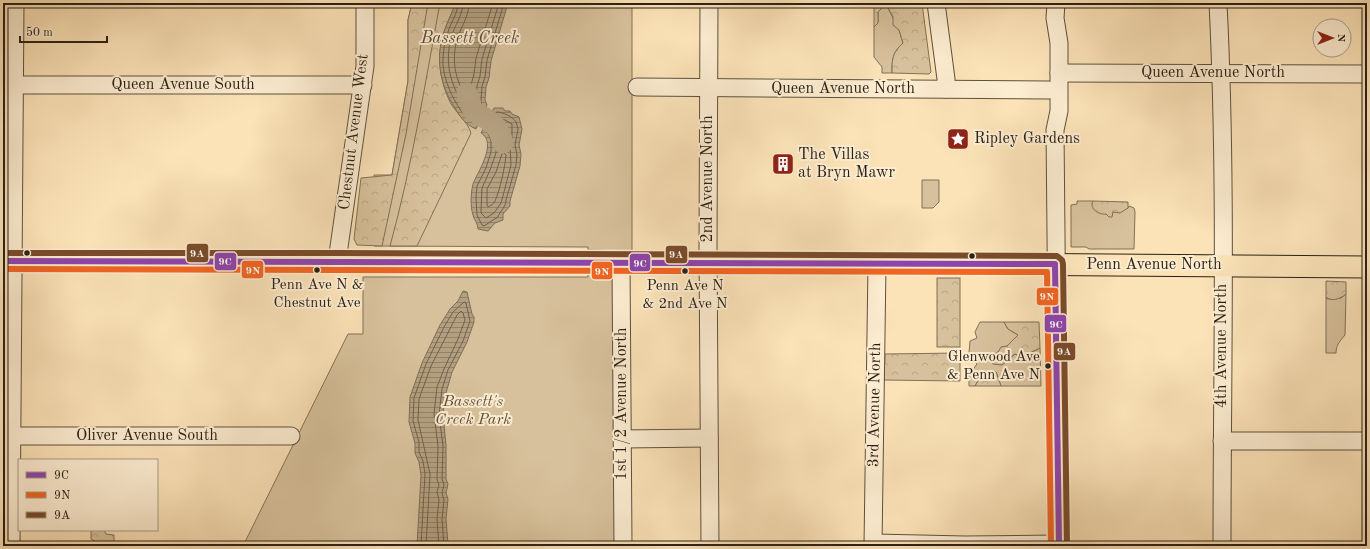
<svg xmlns="http://www.w3.org/2000/svg" width="1370" height="549" font-family="'Old Standard TT',serif">
<style>
.green{fill:#d7c19c;stroke:#807159}
.forest{fill:url(#forest-crowns);stroke:#807159}
.water{fill:url(#water-rules);stroke:#7d6d56}
.lines{fill:none;stroke-linecap:round;stroke-linejoin:round}
.shore{stroke:#6f604b;stroke-width:1}
.river{stroke:#b4a080;stroke-width:21}
.minor-casing{stroke:#5e513e;stroke-width:19}
.major-casing{stroke:#2a2116;stroke-width:23}
.minor{stroke:#fcecd0;stroke-width:17}
.major{stroke:#fbe2b7;stroke-width:21}
.bus-1-casing{stroke:#fcecd0;stroke-width:9}
.bus-2-casing{stroke:#fcecd0;stroke-width:9}
.bus-3-casing{stroke:#fcecd0;stroke-width:9}
.bus-1{stroke:#8e44ad;stroke-width:6}
.bus-2{stroke:#f26522;stroke-width:6}
.bus-3{stroke:#7a4b2a;stroke-width:6}
.bus-dot{fill:#2a2116;stroke:#fcecd0;stroke-width:1.5}
.labels{text-anchor:middle;dominant-baseline:central;stroke-width:4;stroke-linejoin:round;paint-order:stroke}
.bus-label{font-size:15px;fill:#2a2116;stroke:#fcecd0}
.street-label{font-size:16px;fill:#2a2116;stroke:#fcecd0}
.poi-label{font-size:16px;fill:#2a2116;stroke:#fcecd0;text-anchor:start}
.park-label{font-size:16px;font-style:italic;fill:#5e513e;stroke:#fcecd0}
.water-label{font-size:17px;font-style:italic;fill:#5a4d3b;stroke:#fcecd0}
.line-badge{stroke:#fcecd0;stroke-width:1.5}
.badge-label{font-size:11px;text-anchor:middle;font-weight:bold;fill:#fff}
</style>
<defs>
<pattern id="forest-crowns" width="20" height="18" patternUnits="userSpaceOnUse"><rect width="20" height="18" fill="#d7c19c"/><path d="M2 6a3 3 0 1 1 6 0M12 15a3 3 0 1 1 6 0" fill="none" stroke="#b9a686"/></pattern>
<pattern id="water-rules" width="6" height="5" patternUnits="userSpaceOnUse"><rect width="6" height="5" fill="#b4a080"/><path d="M0 2.5h6" fill="none" stroke="#938268"/></pattern>
</defs>
<rect width="100%" height="100%" fill="#fbe2b7"/>
<filter id="stains"><feTurbulence type="fractalNoise" baseFrequency=".005" numOctaves="4"/><feColorMatrix values="0 0 0 0 .2 0 0 0 0 .09 0 0 0 0 .02 0 0 0 .5 -.17"/></filter>
<radialGradient id="worn" r=".72"><stop offset=".6" stop-color="#630" stop-opacity="0"/><stop offset="1" stop-color="#630" stop-opacity=".3"/></radialGradient>
<!-- green -->
<g class="green">
<path d="M412 3H632V251L588 250V247L374 246V175H392L408 81V20Z"/>
<path d="M886 4 899 30 903 43C892 53 892 60 892 73H882V67L874 57V27L878 23V12Z"/>
<path d="M922 180H939V202L933 208H922Z"/>
<path d="M1077 201H1093L1092 204 1106 214 1128 208 1129 206 1134 208 1135 212 1134 249H1089L1086 247H1071V205L1077 204Z"/>
<path d="M588 273H606L613 275 617 546H243L348 334H363V277H588Z"/>
<path d="M1346 294 1345 335C1340 341 1336 345 1336 353H1326V297L1327 299 1341 298Z"/>
<path d="M980 322H1004L1008 329 1018 335 1007 346 990 357 1002 365 1015 354 1021 357 1040 348 1041 386H1001L996 372 984 371 975 386H969V375L977 364 969 353 970 341 977 338 975 332Z"/>
</g>
<!-- forest -->
<g class="forest">
<path d="M412 3H428L406 134 382 246 357 245 354 239 361 178 392 175 408 81V20Z"/>
<path d="M440 3H455C453 12 448 20 445 29 436 54 439 79 450 102 456 113 467 121 471 133L417 246H390C412 166 425 84 440 3Z"/>
<path d="M874 3H922L931 72 929 74 892 73C892 59 892 53 903 43L899 30 893 25V17L886 4 878 12V23L874 27Z"/>
<path d="M1093 201 1128 202V208L1120 213 1113 212 1112 217H1109L1106 214C1099 215 1089 209 1093 201Z"/>
<rect x="937" y="278" width="23" height="69"/>
<path d="M1326 281 1346 282V294C1340 299 1332 302 1326 297Z"/>
<path d="M1004 322H1039L1040 348 1021 357 1015 354 1002 365 993 364 990 358 997 354 1001 347 1007 346 1018 335 1008 329Z"/>
<path d="M960 353V381L884 380 885 354Z"/>
<path d="M984 371 996 372 1001 386H975Z"/>
<path d="M91 530H104L106 534 114 535V546H103L102 543H98L91 539Z"/>
</g>
<!-- water -->
<g class="water">
<path d="M455 3H508L491 61 489 78 486 87 485 100 487 105 476 129C466 125 460 117 455 108 439 84 435 55 445 29 448 20 453 12 455 3Z"/>
<path d="M494 108H503L505 111H510L512 114 519 117 522 129 519 145 521 154 520 166 510 201V206L503 214V220L495 223 488 231 478 229C478 223 474 220 473 215 470 206 471 192 473 184 477 173 498 143 481 133Z"/>
<path d="M463 291 467 292 472 314 474 317V322L467 342 452 372 444 400 443 415 446 445V479L448 484 446 493 448 499 446 519 448 544V546H417L421 475 419 462 415 453V443L409 422 410 397 422 363 440 325 450 309 458 301Z"/>
</g>
<g class="lines">
<!-- shore -->
<g class="shore">
<path d="M458 3C458 13 451 22 448 32 445 41 443 51 443 60 442 79 457 112 473 123L474 122 482 106 481 101 482 86 485 77 487 60 504 3"/>
<path d="M463 3C463 13 457 22 453 32 446 52 447 70 455 89 459 98 464 109 472 114L477 106 476 100 477 86 480 76 482 59 499 3"/>
<path d="M469 3C469 12 465 21 461 29 453 47 452 65 459 83 462 89 463 95 468 99L470 97 471 85 474 74 476 58 493 3"/>
<path d="M497 112C503 112 513 117 516 122L518 129 515 145 517 155 516 165 506 200C506 207 500 211 498 217L493 220 484 226 482 225 477 215 476 197 477 186 486 168 491 152V141L487 131Z"/>
<path d="M500 119 505 120 512 124V138L510 145 511 165 504 192 501 203 494 213 486 218 481 213V210L482 188 490 170 496 153V140L493 131Z"/>
<path d="M504 153 506 155C505 167 500 190 495 201 494 204 490 206 488 207L487 205V189L496 172 502 154Z"/>
<path d="M421 546 425 474 423 461 419 452V442L413 421 414 398 426 364 444 327 453 312 464 302 466 303 470 321 463 341 448 370 442 389 439 415 443 446 442 479 444 485 442 493 444 500 442 519 444 546"/>
<path d="M426 546 430 474 418 420 419 399 431 366 457 315 461 311 463 313 465 320 458 339 444 369 437 387 434 414 438 446 437 479 439 485 437 492 439 500 437 519 439 546"/>
</g>
<!-- river -->
<path class="river" d="M467 93 473 111C491 122 497 122 503 143"/>
<!-- minor casing -->
<g class="minor-casing">
<g id="minor">
<path d="M709 3 708 249 710 546"/>
<path d="M936 3 946 79V89"/>
<path d="M1056 3 1055 18 1059 43V111L1055 130 1059 546"/>
<path d="M1218 3C1227 184 1222 365 1222 546"/>
<path d="M1059 73 1367 74"/>
<path d="M3 85H363"/>
<path d="M637 87 1049 90"/>
<path d="M337 261 365 66V3"/>
<path d="M621 262 623 546"/>
<path d="M3 436H291"/>
<path d="M622 439 709 438"/>
<path d="M1222 441H1367"/>
<path d="M874 543 965 545 1059 544"/>
<path d="M11 546 15 3"/>
<path d="M873 546 877 264"/>
</g>
</g>
<!-- major casing -->
<g class="major-casing">
<path id="major" d="M3 261 708 262 1367 267"/>
</g>
<!-- minor -->
<use href="#minor" class="minor"/>
<!-- major -->
<use href="#major" class="major"/>
<!-- bus-1 casing -->
<g class="bus-1-casing">
<path id="bus-1" d="M3 261 1055 264 1059 546"/>
</g>
<!-- bus-2 casing -->
<g class="bus-2-casing">
<path id="bus-2" d="M3 269 1047 272 1051 546"/>
</g>
<!-- bus-3 casing -->
<g class="bus-3-casing">
<path id="bus-3" d="M3 253H337L1057 256 1062 260 1063 264 1067 546"/>
</g>
<!-- bus-1 -->
<use href="#bus-1" class="bus-1"/>
<!-- bus-2 -->
<use href="#bus-2" class="bus-2"/>
<!-- bus-3 -->
<use href="#bus-3" class="bus-3"/>
</g>
<!-- icons -->
<defs>
<g id="sight-square" transform="scale(1.15)"><rect x="-9" y="-9" width="18" height="18" rx="4" fill="#8f2418" stroke="#fcecd0"/><path d="M0-6L1.8-2.2L6-1.7L2.9 1.2L3.7 5.4L0 3.3L-3.7 5.4L-2.9 1.2L-6-1.7L-1.8-2.2Z" fill="#fff"/></g>
<g id="building-square" transform="scale(1.15)"><rect x="-9" y="-9" width="18" height="18" rx="4" fill="#8f2418" stroke="#fcecd0"/><path d="M-4-6H4V6H1V3H-1V6H-4ZM-2.5-4.3h1.7v1.8h-1.7ZM.8-4.3h1.7v1.8H.8ZM-2.5-1h1.7V.8h-1.7ZM.8-1h1.7V.8H.8Z" fill="#fff"/></g>
</defs>
<g fill-rule="evenodd">
<use href="#sight-square" x="958" y="139"/>
<use href="#building-square" x="783" y="164"/>
</g>
<!-- markers -->
<g class="bus-dot">
<circle cx="27" cy="253" r="3.5"/>
<circle cx="972" cy="256" r="3.5"/>
<circle cx="317" cy="270" r="3.5"/>
<circle cx="685" cy="271" r="3.5"/>
<circle cx="1048" cy="366" r="3.5"/>
</g>
<g class="labels">
<!-- bus labels -->
<g class="bus-label">
<text x="317" y="285">Penn Ave N &amp;<tspan x="317" dy="18">Chestnut Ave</tspan></text>
<text x="685" y="286">Penn Ave N<tspan x="685" dy="18">&amp; 2nd Ave N</tspan></text>
<text x="1040" y="357" text-anchor="end">Glenwood Ave<tspan x="1040" dy="18">&amp; Penn Ave N</tspan></text>
</g>
<!-- street labels -->
<g class="street-label">
<text x="1213" y="73">Queen Avenue North</text>
<text x="183" y="85">Queen Avenue South</text>
<text x="843" y="89">Queen Avenue North</text>
<text transform="translate(354 132) rotate(-83)">Chestnut Avenue West</text>
<text transform="translate(708 179) rotate(-90)">2nd Avenue North</text>
<text x="1154" y="265">Penn Avenue North</text>
<text transform="translate(1222 346) rotate(-90)">4th Avenue North</text>
<text transform="translate(622 404) rotate(-90)">1st 1/2 Avenue North</text>
<text transform="translate(875 405) rotate(-89)">3rd Avenue North</text>
<text x="147" y="436">Oliver Avenue South</text>
</g>
<!-- poi labels -->
<g class="poi-label">
<text x="974" y="139">Ripley Gardens</text>
<text x="798" y="155">The Villas<tspan x="798" dy="18">at Bryn Mawr</tspan></text>
</g>
<!-- park labels -->
<g class="park-label">
<text x="473" y="402">Bassett's<tspan x="473" dy="18">Creek Park</tspan></text>
</g>
<!-- water labels -->
<g class="water-label">
<text x="470" y="38">Bassett Creek</text>
</g>
</g>
<g class="line-badge">
<rect x="186" y="243" width="23" height="20" rx="4" fill="#7a4b2a"/>
<rect x="665" y="245" width="23" height="19" rx="4" fill="#7a4b2a"/>
<rect x="214" y="252" width="23" height="19" rx="4" fill="#8e44ad"/>
<rect x="629" y="253" width="22" height="19" rx="4" fill="#8e44ad"/>
<rect x="241" y="260" width="23" height="19" rx="4" fill="#f26522"/>
<rect x="591" y="261" width="22" height="19" rx="4" fill="#f26522"/>
<rect x="1036" y="287" width="23" height="19" rx="4" fill="#f26522"/>
<rect x="1044" y="314" width="23" height="19" rx="4" fill="#8e44ad"/>
<rect x="1053" y="342" width="23" height="19" rx="4" fill="#7a4b2a"/>
</g>
<g class="badge-label">
<text x="197" y="257">9A</text>
<text x="676" y="258">9A</text>
<text x="225" y="265">9C</text>
<text x="640" y="267">9C</text>
<text x="253" y="274">9N</text>
<text x="602" y="275">9N</text>
<text x="1047" y="300">9N</text>
<text x="1056" y="328">9C</text>
<text x="1064" y="355">9A</text>
</g>
<!-- margin -->
<rect width="1370" height="549" fill="none" stroke="#fbe2b7" stroke-width="16"/>
<rect x="4" y="4" width="1362" height="541" fill="none" stroke="#2a2116" stroke-width="2"/>
<rect x="8" y="8" width="1354" height="533" fill="none" stroke="#2a2116"/>
<!-- legend -->
<rect x="18" y="459" width="140" height="72" fill="#fcecd0" stroke="#a89b86"/>
<rect x="26" y="472" width="20" height="6" fill="#8e44ad" stroke="#a89b86"/>
<text x="54" y="479" font-size="12" fill="#2a2116">9C</text>
<rect x="26" y="492" width="20" height="6" fill="#f26522" stroke="#a89b86"/>
<text x="54" y="499" font-size="12" fill="#2a2116">9N</text>
<rect x="26" y="512" width="20" height="6" fill="#7a4b2a" stroke="#a89b86"/>
<text x="54" y="519" font-size="12" fill="#2a2116">9A</text>
<!-- north arrow -->
<g transform="translate(1332 38) rotate(90)"><circle r="19" fill="#fcecd0" stroke="#a89b86"/>
<path d="M0-3L7 15L0 10L-7 15Z" fill="#8f2418"/>
<text y="-6" font-size="11" font-weight="bold" text-anchor="middle" fill="#2a2116">N</text>
</g>
<!-- scale -->
<path d="M20 36v6h87v-6" fill="none" stroke="#2a2116" stroke-width="2"/>
<text x="26" y="36" font-size="12" fill="#2a2116" stroke="#fcecd0" stroke-width="3" paint-order="stroke">50 m</text>
<rect width="100%" height="100%" filter="url(#stains)"/>
<rect width="100%" height="100%" fill="url(#worn)"/>
</svg>
